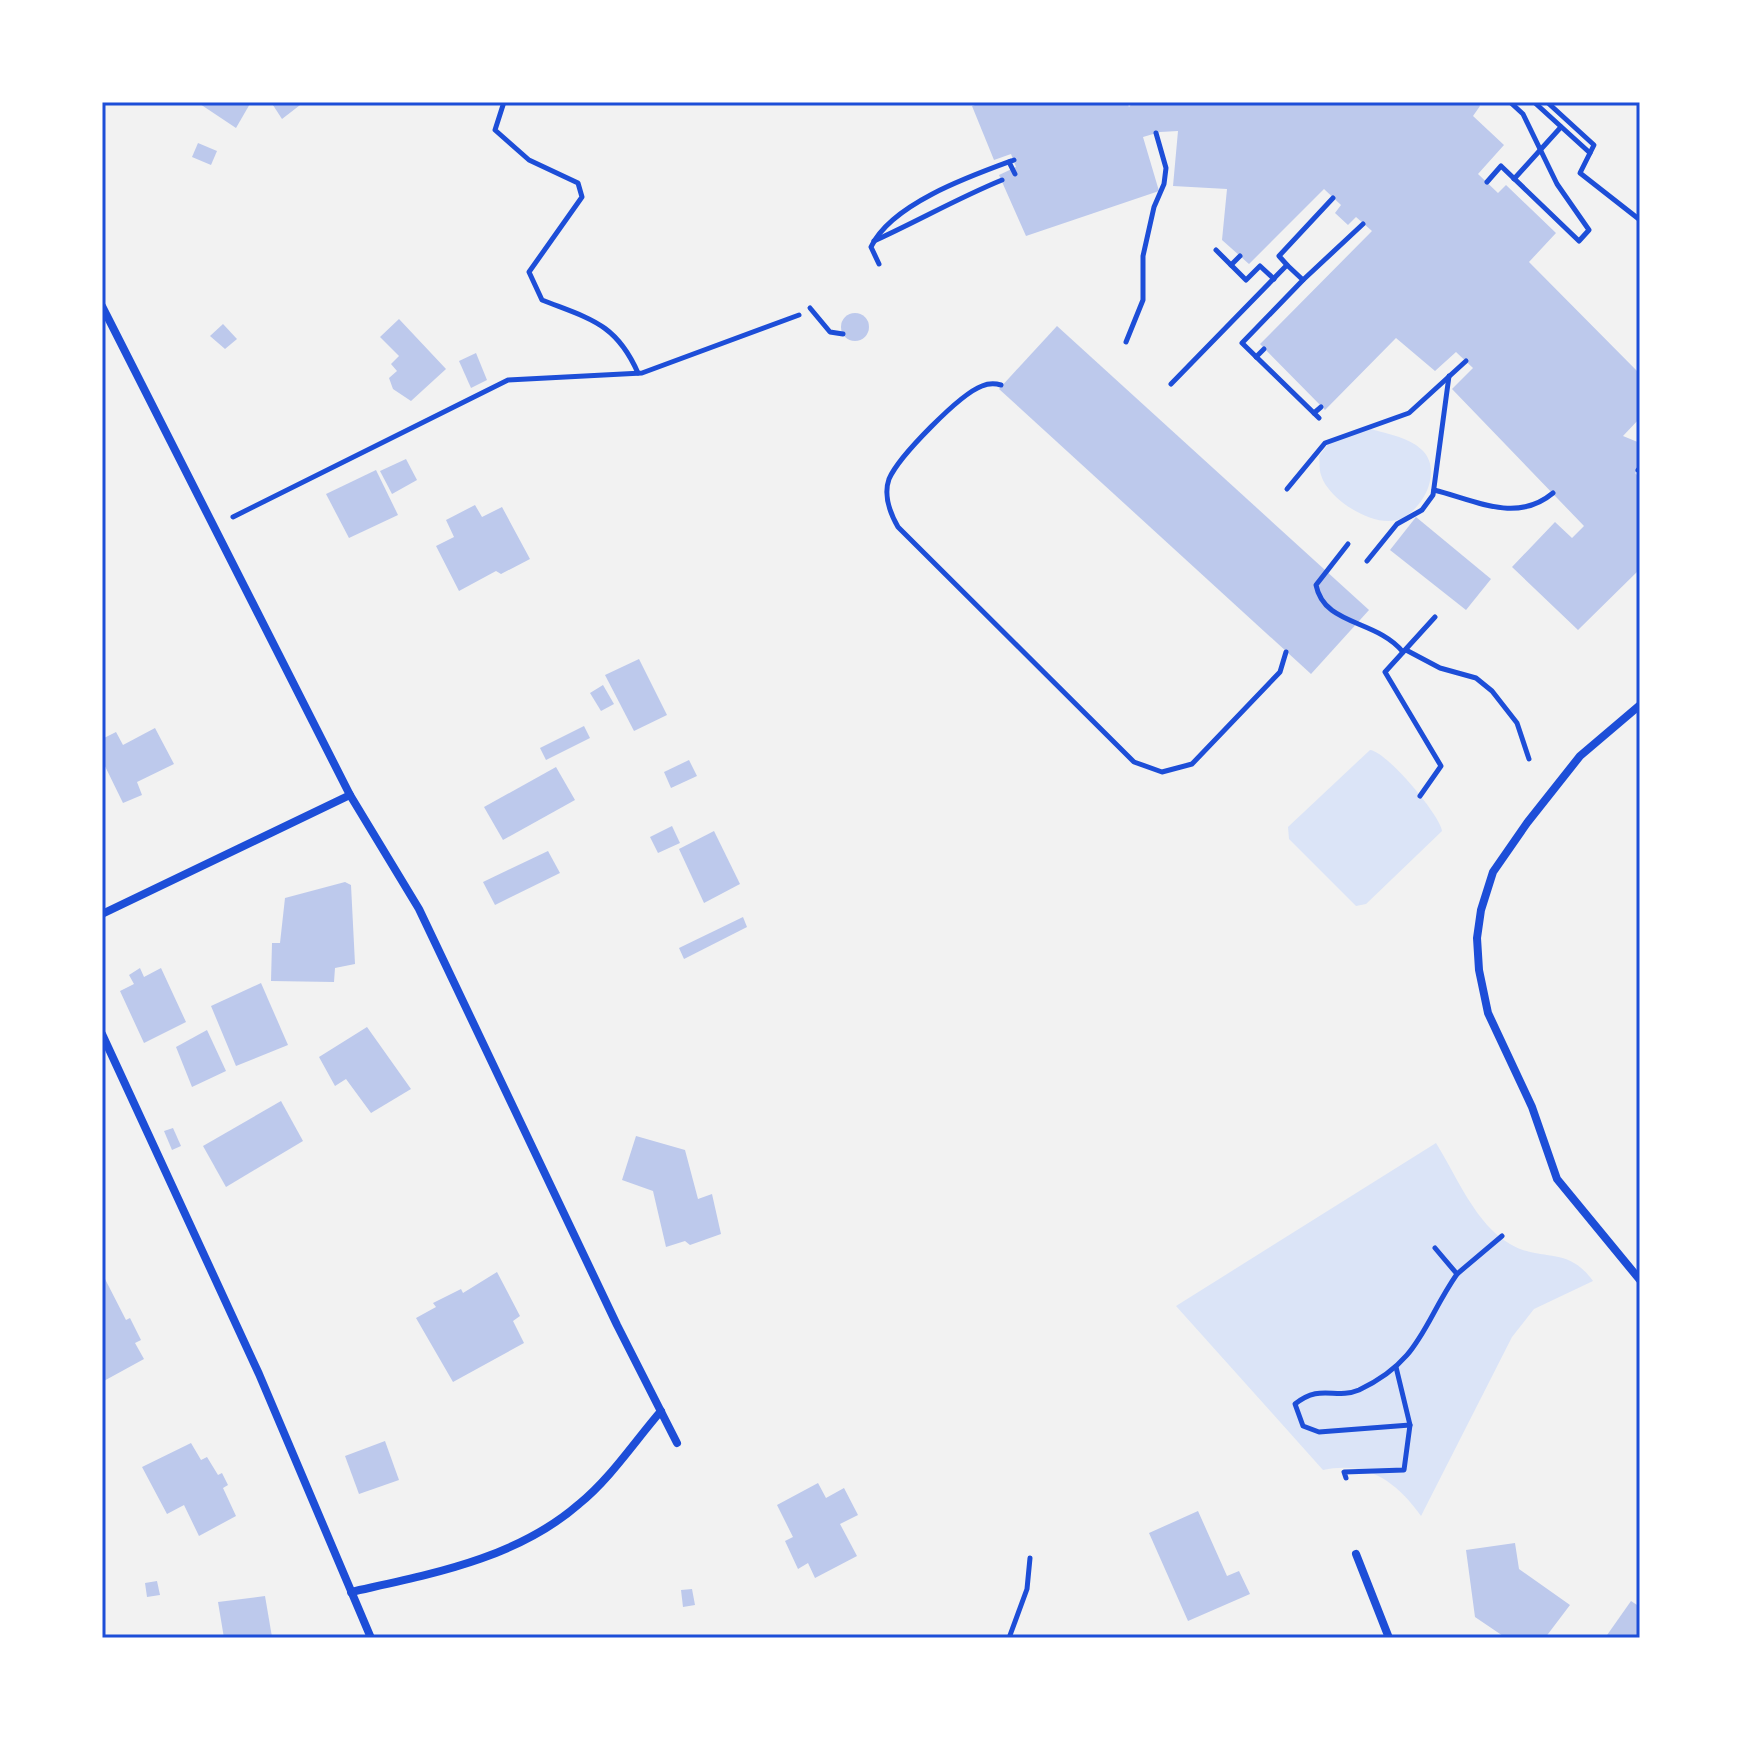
<svg xmlns="http://www.w3.org/2000/svg" width="1742" height="1740" font-family="'Alegreya Sans',sans-serif">
<style>
.green{fill:#dbe4f7}
.building{fill:#bdc9ec}
.lines{fill:none;stroke-linecap:round;stroke-linejoin:round}
.path{stroke:#1d4ed8;stroke-width:5}
.minor{stroke:#1d4ed8;stroke-width:8}
.neatline{fill:none;stroke:#1d4ed8;stroke-width:3}
</style>
<rect width="100%" height="100%" fill="#f2f2f2"/>
<!-- green -->
<g class="green">
<path d="M1371 429C1387 434 1409 437 1422 450 1444 471 1422 513 1397 520 1372 527 1328 499 1321 475 1319 469 1320 462 1319 456L1330 442Z"/>
<path d="M1370 750C1386 751 1440 815 1442 831L1366 904 1356 906 1289 839 1288 827Z"/>
<path d="M1436 1143C1456 1175 1476 1225 1510 1244 1542 1263 1567 1245 1593 1281L1534 1309 1512 1337 1421 1516C1396 1481 1367 1461 1323 1470L1176 1306Z"/>
</g>
<!-- building -->
<g class="building">
<path d="M197 102H251L236 128Z"/>
<path d="M271 102H304L282 119Z"/>
<path d="M984 102H1127L1129 107 1133 102 1292 105 1295 102H1477L1480 106 1473 116 1504 145 1478 174 1498 193 1506 185 1556 233 1529 262 1640 374V418L1623 436 1640 443V468L1635 473 1640 478V569L1578 630 1512 567 1555 522 1572 538 1584 526 1452 389 1473 368 1456 352 1435 371 1396 338 1325 410 1260 344 1372 231 1356 217 1348 225 1335 213 1341 205 1324 189 1249 264 1222 240 1227 189 1173 186 1178 131 1160 132 1143 137 1159 191 1026 236 999 175 1016 167 1011 154 994 160 972 106Z"/>
<path d="M198 143 217 151 211 165 192 157Z"/>
<circle cx="855" cy="327" r="14"/>
<path d="M399 319 446 369 411 401 393 389 389 378 397 371 391 364 399 356 380 337Z"/>
<path d="M223 324 237 339 225 349 210 336Z"/>
<path d="M1057 326 1369 610 1311 674 999 389Z"/>
<path d="M476 353 487 380 471 388 459 361Z"/>
<path d="M406 459 417 480 392 494 380 471Z"/>
<path d="M376 470 398 515 349 538 326 494Z"/>
<path d="M475 505 482 517 502 507 530 559 501 574 496 571 459 591 436 546 454 537 446 520Z"/>
<path d="M1416 517 1491 579 1466 610 1390 550Z"/>
<path d="M639 659 667 715 634 731 605 675Z"/>
<path d="M603 685 614 704 601 711 590 693Z"/>
<path d="M584 726 590 738 546 760 540 748Z"/>
<path d="M155 728 174 764 137 782 142 795 123 803 102 760V739L116 732 123 745Z"/>
<path d="M689 760 697 776 671 788 664 772Z"/>
<path d="M556 767 575 800 503 840 484 807Z"/>
<path d="M672 826 680 843 658 853 650 837Z"/>
<path d="M714 831 740 884 704 903 679 849Z"/>
<path d="M548 851 560 873 495 905 483 882Z"/>
<path d="M345 882 351 885 355 964 335 968 334 982 271 981 272 943H280L285 898Z"/>
<path d="M743 917 747 927 684 959 679 948Z"/>
<path d="M140 968 144 977 161 968 186 1022 144 1043 120 991 134 984 129 975Z"/>
<path d="M261 983 288 1045 236 1066 211 1006Z"/>
<path d="M367 1027 411 1089 371 1113 346 1079 335 1086 319 1057Z"/>
<path d="M207 1030 226 1071 192 1087 176 1047Z"/>
<path d="M281 1101 303 1141 226 1187 203 1146Z"/>
<path d="M173 1128 181 1146 172 1150 164 1131Z"/>
<path d="M636 1136 685 1150 698 1199 712 1194 721 1234 690 1245 685 1241 666 1247 653 1191 622 1180Z"/>
<path d="M497 1272 520 1316 513 1321 524 1343 453 1382 416 1318 436 1307 433 1303 461 1289 463 1293Z"/>
<path d="M105 1279 126 1320 130 1318 141 1340 135 1343 144 1359 102 1382V1281Z"/>
<path d="M385 1441 399 1480 359 1494 345 1456Z"/>
<path d="M191 1443 201 1460 207 1457 218 1475 222 1473 228 1485 223 1488 236 1516 199 1536 184 1505 167 1514 142 1467Z"/>
<path d="M818 1483 826 1498 844 1488 858 1515 840 1524 857 1556 815 1578 808 1563 798 1569 785 1541 793 1537 777 1505Z"/>
<path d="M1198 1511 1227 1576 1239 1571 1250 1594 1188 1621 1149 1533Z"/>
<path d="M1515 1543 1519 1569 1570 1605 1545 1638H1506L1475 1617 1466 1550Z"/>
<path d="M157 1581 160 1595 147 1597 145 1583Z"/>
<path d="M692 1589 695 1605 683 1607 681 1590Z"/>
<path d="M265 1596 272 1637 224 1638 218 1602Z"/>
<path d="M1631 1601 1640 1607V1638H1605Z"/>
</g>
<g class="lines">
<!-- path -->
<g class="path">
<path d="M504 102 495 130 529 160 578 183 582 197 529 272 542 300C590 319 616 323 638 373"/>
<path d="M1534 102 1590 153"/>
<path d="M1547 102 1594 145 1580 173 1640 220"/>
<path d="M1009 162 1015 174"/>
<path d="M1514 179 1561 127"/>
<path d="M1487 182 1501 166 1579 241 1589 230 1557 184 1523 114 1510 102"/>
<path d="M874 241C918 221 958 198 1002 180"/>
<path d="M1216 250 1246 280 1260 266 1274 279"/>
<path d="M879 264 871 247C891 204 970 176 1014 160"/>
<path d="M1231 265 1240 256"/>
<path d="M1287 265 1303 280 1242 343 1319 418"/>
<path d="M1303 280 1363 224"/>
<path d="M810 308 830 332 843 334"/>
<path d="M1126 342 1143 300V256L1154 207 1164 184 1166 168 1156 133"/>
<path d="M1256 357 1264 349"/>
<path d="M1171 384 1287 265 1279 256 1333 198"/>
<path d="M1001 385C994 383 989 383 982 386 960 394 899 456 889 479 883 496 890 513 898 527L1134 762 1162 772 1192 764 1280 672 1286 652"/>
<path d="M1314 413 1321 407"/>
<path d="M1638 470 1640 471"/>
<path d="M1287 489 1325 443 1409 413 1466 361"/>
<path d="M1434 490C1475 500 1516 524 1553 493"/>
<path d="M233 517 508 380 642 373 799 315"/>
<path d="M1348 544 1316 585C1324 626 1376 619 1403 652"/>
<path d="M1367 561 1397 524 1422 510 1433 495 1449 376"/>
<path d="M1406 650 1440 668 1476 678 1492 691 1517 723 1529 759"/>
<path d="M1420 796 1441 766 1385 672 1435 617"/>
<path d="M1435 1248 1457 1274 1502 1236"/>
<path d="M1410 1425 1319 1432 1303 1426 1295 1404C1321 1383 1335 1400 1359 1390 1421 1361 1423 1323 1457 1274"/>
<path d="M1346 1478 1344 1472 1404 1470 1410 1425 1396 1367"/>
<path d="M1009 1638 1027 1589 1030 1558"/>
</g>
<!-- minor -->
<g class="minor">
<path d="M102 306 350 795 419 909 617 1325 677 1443"/>
<path d="M1640 705 1580 756 1527 823 1493 872 1481 910 1477 938 1479 970 1488 1013 1532 1107 1557 1179 1640 1280"/>
<path d="M102 914 350 795"/>
<path d="M102 1034 259 1374 371 1638"/>
<path d="M1356 1554 1389 1638"/>
<path d="M351 1592C431 1574 516 1559 579 1504 610 1479 635 1441 661 1411"/>
</g>
</g>
<!-- border -->
<rect width="1742" height="1740" fill="none" stroke="#ffffff" stroke-width="208"/>
<rect x="104" y="104" width="1534" height="1532" class="neatline"/>
</svg>
